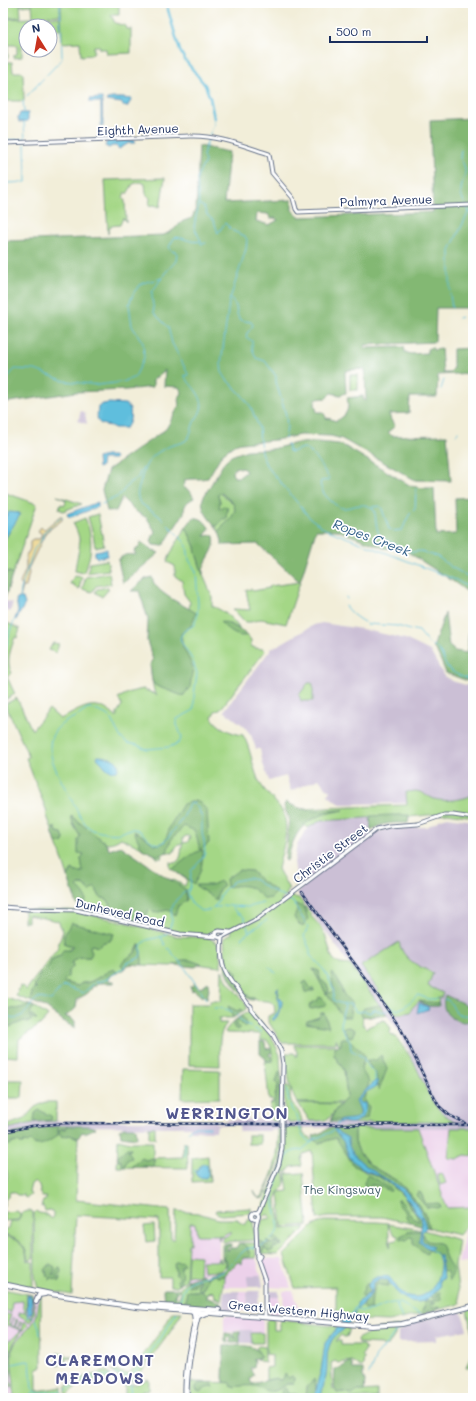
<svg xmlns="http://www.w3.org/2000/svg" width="476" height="1401" font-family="Mali,sans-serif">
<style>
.built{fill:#ecd1ea}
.industrial{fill:#cbbfd5}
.green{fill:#a4d786;stroke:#608372;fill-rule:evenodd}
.forest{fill:#83b873;stroke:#4f7468;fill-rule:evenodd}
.sand{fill:#eeda9e;stroke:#84847e}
.water{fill:#5fbedd;stroke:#3d769e}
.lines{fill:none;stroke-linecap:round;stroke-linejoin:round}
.stream{stroke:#5fbedd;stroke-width:1}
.river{stroke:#5fbedd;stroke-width:2.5}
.secondary-casing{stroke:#667289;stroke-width:5}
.trunk-casing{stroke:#667289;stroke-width:6}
.secondary{stroke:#fff;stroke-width:3}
.trunk{stroke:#fff;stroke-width:4}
.rail-casing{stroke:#1b2f5e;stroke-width:2.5}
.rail{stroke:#fff;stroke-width:1;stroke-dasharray:3;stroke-linecap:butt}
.secondary-bridge-casing{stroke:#667289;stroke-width:5;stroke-linecap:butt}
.secondary-bridge{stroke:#fff;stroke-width:3}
.labels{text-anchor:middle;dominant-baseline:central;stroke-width:3.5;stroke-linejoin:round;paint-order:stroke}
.street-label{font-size:12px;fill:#1b2f5e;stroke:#fff}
.park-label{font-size:12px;fill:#44616a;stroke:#fff}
.water-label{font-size:13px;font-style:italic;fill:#33618a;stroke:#fff}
.district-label{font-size:16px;font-weight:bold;letter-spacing:1px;fill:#52578e;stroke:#fff}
</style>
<rect width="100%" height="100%" fill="#fff"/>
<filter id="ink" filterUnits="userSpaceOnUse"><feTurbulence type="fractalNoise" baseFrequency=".025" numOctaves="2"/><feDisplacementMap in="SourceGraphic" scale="8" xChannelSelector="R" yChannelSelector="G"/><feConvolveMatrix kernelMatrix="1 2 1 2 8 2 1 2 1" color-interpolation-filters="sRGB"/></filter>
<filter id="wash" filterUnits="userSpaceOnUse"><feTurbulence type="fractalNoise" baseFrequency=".012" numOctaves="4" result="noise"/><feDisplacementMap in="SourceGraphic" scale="16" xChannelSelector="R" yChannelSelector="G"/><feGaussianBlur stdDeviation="0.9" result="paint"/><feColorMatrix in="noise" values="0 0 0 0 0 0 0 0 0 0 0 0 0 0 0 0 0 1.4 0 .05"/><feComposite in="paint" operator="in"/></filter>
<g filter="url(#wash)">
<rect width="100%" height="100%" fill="#f2eed9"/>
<!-- built -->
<g class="built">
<rect x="3" y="1060" width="4" height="38"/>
<path d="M194 1103H210L211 1108H194Z"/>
<path d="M418 1128H473V1207L447 1208Z"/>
<path d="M201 1214 218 1219H238V1221L245 1226 236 1240 219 1241V1271L201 1275 197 1277 186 1280 188 1244H190V1215Z"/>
<path d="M473 1225V1281L470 1282 468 1262 458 1263 465 1231Z"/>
<path d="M242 1258H256L261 1275H248V1287H223L224 1276Z"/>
<path d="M261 1258 282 1259 291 1288 267 1287 266 1276 260 1260Z"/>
<path d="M3 1289 41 1296 37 1368V1398H3Z"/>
<path d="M239 1291H247L248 1311H240Z"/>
<path d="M268 1291H279V1314L268 1313 267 1312V1292Z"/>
<path d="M283 1291H293L299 1307V1314L297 1316 284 1314Z"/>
<path d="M226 1315 262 1319 263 1320V1333H251V1330H236L233 1332H224V1317Z"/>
</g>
<!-- industrial -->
<g class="industrial">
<path d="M81 411 85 413 87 424 78 421Z"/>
<path d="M5 601 13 603 10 612 3 609Z"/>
<path d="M322 623 362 629 405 639 430 651 444 676 452 681 473 687V805H407L406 803 341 804 335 801 328 795 330 790 324 786 319 779 291 791 286 776 269 781 263 764 260 749H256L251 735 244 726 224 711 271 649 314 625Z"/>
<path d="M448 817 473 821V1128H290L283 1129V1121L455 1122 449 1119 435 1106 398 1030 297 893 303 888 296 876 294 862 297 845 308 828 320 821 370 818 371 836 376 832 391 828 427 827 441 819Z"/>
<path d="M254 1119 281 1121V1129L268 1131H239V1125H255H217L216 1131H191L190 1127 66 1126 34 1129 3 1136V1130L37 1122 56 1121H217L216 1123H255H227L226 1121 218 1120Z"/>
<path d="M248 1275H261L263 1286 262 1287H248Z"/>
<path d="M224 1291H239L240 1311 226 1310 224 1308Z"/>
<path d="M247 1291H261L255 1312 248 1311Z"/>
<path d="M268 1291H279V1297H267Z"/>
<path d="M458 1311 462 1313 467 1330 437 1335V1341L398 1342V1332L412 1323Z"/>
<path d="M240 1330H251L252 1343H240Z"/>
</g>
<!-- green -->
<g class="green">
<path d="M3 3H20L21 17 3 18Z"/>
<path d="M21 3H60V15L33 17 32 5 21 6Z"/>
<path d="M61 3H97L99 4V3H119V15H111L115 23 126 26 127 29H131V53L107 54 106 49H100V46H94V52L91 55 81 56 80 42 62 43Z"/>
<path d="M60 17V30H50L51 44 50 26H26V41L22 40V57L14 58V55L17 54V45H8V58H3V19Z"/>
<path d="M3 62H12L13 72H23L24 101H4Z"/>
<path d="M165 178 160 207 154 205 149 206 150 198 146 194 145 184 141 182 133 184 127 194 125 192 123 198 125 201 126 222 123 218 120 225 110 226 108 234 105 180Z"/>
<rect x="350" y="375" width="8" height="15"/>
<path d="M3 492 37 504 13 573 3 571V542L20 513H9L3 520Z"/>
<path d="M220 493 233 503 235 509 233 516 220 529 219 532 216 527 223 519 219 509 220 501 217 495Z"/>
<path d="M57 496 82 504 63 511 59 509 61 504 65 505 66 500Z"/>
<path d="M98 514 104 545 95 547 93 534 88 517Z"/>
<path d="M85 518C93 536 93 556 83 573L75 571C77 549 85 545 73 523Z"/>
<path d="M186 527 195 547 196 553 203 575 212 596V606C225 611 232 618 240 629L225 622 245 636 247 635 251 640V646L255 648 263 649 265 651 220 710 215 711 212 717C216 727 233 734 243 735 251 749 252 765 258 779 263 790 271 797 279 806 293 824 282 849 278 869L289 889H287L288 891 286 896 281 900 283 902 291 896 299 898 310 913 311 916 320 926 326 937 331 955 334 960 340 964 350 965 387 1015 382 1016 379 1015 370 1017 363 1016C362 1021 362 1025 366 1028L383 1020 386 1021 391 1029 390 1033 392 1035 396 1037C402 1046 409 1054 414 1063 426 1085 431 1112 457 1122H367L365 1124 330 1122 331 1118 342 1103H298C289 1094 287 1066 286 1053H294L297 1057V1052L294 1045H336L334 1047 335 1056 344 1070 347 1097 351 1098 342 1051 336 1039V1043H282L268 1021V1016L275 1013 274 1004C268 999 261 1002 255 1000V998H250C244 990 232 982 237 973L233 968 230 970 226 957 225 956 224 938 232 933 231 930 217 929 207 935 178 933 84 910 86 903 77 887 78 885 95 887 100 897 106 899 112 908C119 909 128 914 136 914 150 915 163 890 172 879L185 886 187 880 170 868V862L175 863C183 859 180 851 183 843L188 842 190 836H186L183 838V843L180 845H177L173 853 162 852V858H157L154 854 121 838C109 847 99 842 87 835 84 833 79 831 77 827 75 823 75 820 72 816L73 824 80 836 84 854 81 859 83 872H76L72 869 68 877 57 843H62L64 839 62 833 57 832 55 827 52 830 46 813 47 812 26 758 29 757 5 704 17 698 32 730 49 709 60 719C84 708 95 696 117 718V713L122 705 118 698 130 692 143 689 157 695 154 691 152 680 159 678 170 647 189 610 190 602 184 594 182 581 175 576V566L167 562 174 547ZM313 969 319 971 320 979 327 985 329 990 326 993 327 995Z"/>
<path d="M107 560 109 570 87 573 90 563Z"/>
<path d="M109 573 111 584 96 586 92 592 82 589 86 577Z"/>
<path d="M74 576 82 577 79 589 74 587 75 585 70 584Z"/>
<path d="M300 582 286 624 261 619 251 622H245L233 609 250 610 246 590 251 589 253 591 269 588 270 586Z"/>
<path d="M108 587V590L102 597 95 592 97 589Z"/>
<path d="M3 621 20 629 17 638 15 637C11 650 5 661 12 673L7 677 15 694 3 701Z"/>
<path d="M53 643 59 644 56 653 49 650Z"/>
<path d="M308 683H312L313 684V701H301L299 695Z"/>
<path d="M416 791C423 792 427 796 434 799 443 802 464 800 472 795L473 817 448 813 409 817H378L320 821 308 828 301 824 300 809 407 805 406 792Z"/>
<path d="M24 910H69L124 922 176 936 209 938 220 945 221 952H219L221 961V967C209 966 195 964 185 960L171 966 142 965C142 962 140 948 139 945 134 957 129 955 121 964L124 969 118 973 113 969C103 973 93 984 82 983L78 986 63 982 68 974V972L73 967 72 962C78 955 82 958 90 957L89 946 92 945 98 947 104 942 110 941 114 934 65 944 73 945C68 952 61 956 52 959L47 969 40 974 38 988 33 989 30 1001 16 996 20 986 24 987 26 990 57 949 63 931 58 921 28 915V922H24Z"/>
<path d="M399 942C403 960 417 965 433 973L428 986 443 993 441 998H438L439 1006H429L419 1001 412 1008 411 1012 395 1015 377 992 378 990 361 966Z"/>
<path d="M222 970 228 982 246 1004V1009L242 1012 241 1009 237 1011 233 1009V1018H219V1023H227C217 1034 220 1052 220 1066L189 1065V1004H209L210 1001H221Z"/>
<path d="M6 998 33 1006 48 1016 40 1025 19 1039 18 1057 3 1056V1005Z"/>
<path d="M251 1011 271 1035 280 1055 281 1075 275 1096 276 1118 278 1121H271L270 1104 273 1103 272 1100H269L265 1062 273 1061 271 1047 267 1040H261L260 1034 226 1033 225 1032C229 1024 242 1013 251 1011Z"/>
<path d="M183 1069 220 1070V1098L182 1099Z"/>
<path d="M7 1080H23L22 1098H7Z"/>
<path d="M286 1085 291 1088C287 1108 300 1105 302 1122H290L285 1119 284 1093Z"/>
<path d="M45 1102H56V1121L37 1122 3 1130V1127L24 1119 35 1107Z"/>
<path d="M298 1103 340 1104C328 1120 330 1121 310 1121Z"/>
<path d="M58 1126H67L65 1129 62 1128 60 1129 66 1136 71 1135 78 1138 76 1200 170 1210 171 1239H174L176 1211 198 1213 218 1219H238V1221L245 1225 249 1219 253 1222 255 1240 222 1242 223 1238 232 1233 231 1231 219 1237V1240L218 1236H220V1235H197L195 1223H190V1244H188L186 1280 177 1286H170V1277H159V1220L76 1215 72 1295 38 1289 35 1276 34 1213 36 1211 39 1213 46 1214 45 1216 47 1215 51 1219 53 1216V1211L49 1210 45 1211 43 1206 41 1207 43 1201 46 1200V1197H42L40 1193H39L40 1191 39 1185 35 1181 31 1184 29 1192 31 1195 27 1198 24 1197V1195H17L14 1192H10L8 1197 5 1198V1206H4L3 1185C7 1181 9 1175 6 1170L3 1171V1143H5V1140L11 1144 16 1142 30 1141 36 1145C46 1143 60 1138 58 1126Z"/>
<rect x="149" y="1127" width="6" height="11"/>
<path d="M290 1128H302C304 1134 303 1136 310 1137L313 1141 314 1140 319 1143 336 1138 345 1149 354 1166C359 1167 361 1169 365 1172 368 1173 372 1174 375 1175 386 1180 407 1195 409 1207 415 1211 417 1216 420 1223L419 1225 382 1217H328L317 1219 312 1151 303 1154 301 1159 302 1165 291 1167 287 1172H284C287 1181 285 1185 279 1192L288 1191 286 1174 303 1173 308 1225 282 1227 279 1192 276 1201 281 1223 280 1229 306 1227 278 1255 260 1254V1252H263L264 1247 268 1252 272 1251 275 1245V1247L280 1244V1243L278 1242 277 1244 278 1239 275 1244 270 1243 268 1245 259 1248V1245L264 1243 258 1241V1227L261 1225 262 1220 271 1218 269 1215H266L259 1220 266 1197 278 1172 281 1163 283 1152V1129Z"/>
<path d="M355 1128H418L447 1208 473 1207 470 1222C464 1226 463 1231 459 1235L429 1228 425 1214 412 1196 399 1182 371 1166 359 1152 355 1142Z"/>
<path d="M451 1128H473V1156L465 1155 457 1159 448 1158Z"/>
<path d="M278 1129H281V1150L278 1165 263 1198 260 1199 256 1196 254 1190 257 1197 261 1198C273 1177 280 1154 278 1129Z"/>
<rect x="248" y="1135" width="12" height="9"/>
<path d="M118 1139 130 1142H153V1158L183 1157V1143H187L188 1168 117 1167Z"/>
<path d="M208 1156 210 1181 192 1182V1158Z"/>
<path d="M442 1173 446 1183 440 1185 437 1174Z"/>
<path d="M251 1208V1213L221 1215 215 1212 216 1210Z"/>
<path d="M16 1211 20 1213V1217L18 1220 3 1221 4 1212Z"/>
<path d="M28 1211H32L33 1213V1258L31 1260 28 1259C26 1245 17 1237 3 1235V1229H8L10 1221H18L20 1218 21 1213Z"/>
<path d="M324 1221 377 1222 388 1223 390 1248 391 1241 397 1240 398 1236 393 1234 388 1224 427 1231 459 1240 455 1266 460 1304 405 1318 388 1321 338 1319 336 1315V1287L295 1288 284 1255 313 1226Z"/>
<path d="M154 1225 155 1241 146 1242 144 1226Z"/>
<path d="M3 1236C12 1237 21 1242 25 1250 27 1254 26 1257 27 1260L33 1262V1288L3 1283Z"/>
<path d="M241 1243H255L256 1258H247L250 1256C247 1252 246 1245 241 1243Z"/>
<path d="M223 1244H225L223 1249 224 1250 225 1254 223 1259 226 1262 225 1267 219 1271 203 1272 202 1261H219V1258H220V1262H222V1245Z"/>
<path d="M188 1255 200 1256 199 1276 187 1275Z"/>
<path d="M218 1274V1277L224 1276C224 1285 222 1292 221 1300L216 1298 218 1299V1297L215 1298 214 1292H209L205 1294 195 1290 192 1292 188 1291C186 1299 182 1309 173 1303L176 1292 175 1289 178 1288 179 1291H177L176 1297 178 1299 181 1292 179 1289 184 1283 190 1281 192 1283 189 1285 194 1286V1281L200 1279 198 1282 199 1290H202L204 1287 205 1278Z"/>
<path d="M3 1289 33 1295 35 1312 31 1322H29L27 1320 18 1315 20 1314 19 1312 25 1313 24 1308H23V1301L12 1302 11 1313 9 1312V1311H3ZM26 1295H30C36 1302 32 1312 32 1318L31 1316 27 1318 29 1316 26 1313 27 1296Z"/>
<path d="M41 1296 42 1367 37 1368V1391L62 1387V1397L48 1395 37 1398H13C17 1382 8 1364 13 1348 17 1336 28 1332 34 1321 38 1314 38 1306 39 1297Z"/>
<path d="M473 1307V1338L467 1310Z"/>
<path d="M172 1312H182L173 1328 136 1379 137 1380C127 1382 117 1378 111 1370L129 1374 166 1324Z"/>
<path d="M3 1313 11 1315 8 1323 11 1325 13 1320 12 1318H14L11 1325 14 1327 16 1321V1319L18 1320 15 1327 18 1328 20 1321 22 1322 19 1329 22 1330 24 1321 29 1325 23 1331 7 1325 3 1328Z"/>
<path d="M268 1319 274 1320V1330H280V1320L349 1328V1332L347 1337H344L341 1335 336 1341H341V1345H363L366 1349 362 1355 364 1358 363 1366 360 1367 352 1361 338 1363 335 1361 331 1363 333 1390 335 1389 337 1393 343 1392 352 1394 357 1391 377 1390V1398H191V1382L293 1384 294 1378 292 1376 289 1378 284 1376 283 1379 279 1380 276 1378 266 1380V1368L272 1367V1355L266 1354V1321Z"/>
<path d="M402 1326 395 1332V1335L388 1346H383L382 1344 358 1343 357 1339C361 1337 376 1329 380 1328 387 1326 395 1327 402 1326Z"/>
<path d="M20 1331 21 1333C14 1341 10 1349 10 1359 11 1363 12 1368 11 1372 10 1380 9 1380 13 1386L9 1387 8 1398H3V1362L9 1361V1353L6 1348H3V1343L12 1339Z"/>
<path d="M251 1333H263V1343H252Z"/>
<path d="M259 1346 265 1347V1362L261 1361V1362L257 1359 261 1356 256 1348Z"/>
<path d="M57 1353H64L66 1356H72V1357L66 1359 65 1362 57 1365Z"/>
<path d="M471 1354H473V1368H466Z"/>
<path d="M107 1371 112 1378 109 1381C98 1380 83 1381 75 1388 71 1390 69 1394 66 1397V1386L80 1378Z"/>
<path d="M148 1379 149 1381V1390H142V1393H135V1398H125V1384H136Z"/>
</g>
<!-- forest -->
<g class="forest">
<path d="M473 118V318H468V308H436L435 342 365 345V348L404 347 405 352 411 354 427 353V349L432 347 433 350 441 349 443 373H449L453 369V349L473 348V373L438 375 437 397H410L409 413 389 414 391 420 395 426 388 432 392 436 447 435 451 481 415 480 342 439 331 436 300 435 276 440 241 443 234 445 222 454 208 478C199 480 192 478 184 480L185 483 183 487 190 491 194 498C187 502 184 504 184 513L163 546 153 545 151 541 155 531 147 518 135 511 122 498 116 511H107L102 490 108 470 166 429 179 406 178 399 182 393 179 387 164 386 165 370 153 380V387L126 390 76 392 3 403V227H4L5 241 164 235 173 230 183 221 192 218 196 208 199 146 229 152 224 203 292 200V210L299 217 433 212 430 120ZM257 213 268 214 271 219 275 218 278 220 269 225 256 221ZM365 369 366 401 363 399V396L347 398C350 410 346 416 336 421L328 418 327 419 323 412H317L315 405 316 399 326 398 331 393 340 395 346 393 345 372 348 370Z"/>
<path d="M317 442 339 444 346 447 411 486 423 488H434L436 535 456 534 455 498 473 497V596L454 582 403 549 384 548 337 530H316L300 582 258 544 222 545V541L219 532 220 529C226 523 241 512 232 502 229 499 225 497 222 493L218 494V497L220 501 219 509 224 506 227 507 228 511 226 514 227 518 223 519 216 527C209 518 200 510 203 498L225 461 231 456 247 450 272 449 297 443ZM237 467 244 469 246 472 239 477H234L232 473 233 470Z"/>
<path d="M193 518C202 517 205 522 210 529L204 536 212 535 214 536C218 552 202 559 203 575L196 553 195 547 186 527Z"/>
<path d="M141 542 149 548 159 553 123 583 118 560C124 554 128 554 136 555L134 551 138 548Z"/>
<path d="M3 571 13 573 5 598H3Z"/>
<path d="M152 577C154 593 183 604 196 613L191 626 181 634 183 647 193 667 190 687 183 696 156 686 152 681 150 665 153 660 147 641 148 619 139 591H131L145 579Z"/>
<path d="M445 613 449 646 455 651 467 653 469 628H473V683L446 673 437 652 433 648Z"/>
<path d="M220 622C229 622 240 629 247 635 237 639 227 629 220 622Z"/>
<path d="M197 800 207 810 209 843 200 850 195 831 184 826 171 840 167 852 158 856 142 849 134 831 145 837 155 845 165 842 170 826 183 804Z"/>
<path d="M286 802C308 814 320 811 344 810 322 814 304 818 294 840 290 847 290 854 287 861L285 860 289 819 284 806Z"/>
<path d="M393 815H409L408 823C394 823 384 822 371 830L370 816Z"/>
<path d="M71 816 106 843 109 850 121 846 166 877 185 889 187 900 178 906 175 915 168 910 154 913 150 909 146 916 141 913 140 915H136L135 921 122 917 119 910 112 908 106 899 100 897 95 887 90 892 84 885H79L77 887C85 894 88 897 84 908L77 905 68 877 72 869 76 872H83L81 859 84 854 78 853V840L80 836 73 824Z"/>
<path d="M54 827 57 832 62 833 64 839 62 843H56L52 831Z"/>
<path d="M203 850C203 863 201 873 194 884L172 869C182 863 192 852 203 850Z"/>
<path d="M239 870 252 871 260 880 277 892 271 898 265 899C249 885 248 884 227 887L226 879Z"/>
<path d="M220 881 224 885 219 889 216 900 195 885H212Z"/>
<path d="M296 904 305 908 308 919 302 927 296 921 294 917 297 911Z"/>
<path d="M72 923 114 934 110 941 104 942 98 947 92 945 90 946 92 953 90 957C82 958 78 955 72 962L73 967 68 972V977L63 982 78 986 82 983C93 984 103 973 113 969L118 973 112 974 109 976V981H114V983H97V986H93C88 996 84 994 77 1000L76 1008 69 1014 65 1016 75 1021V1028L66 1023 45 1007 30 1001 33 989 37 988 34 987 40 974 47 969 52 959 60 956 63 950H70L73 946 65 944C61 935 66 931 72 923Z"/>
<path d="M140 944C140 949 143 961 142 965 134 965 129 962 124 969L121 964C130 954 134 958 140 944Z"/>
<path d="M226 957 230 970 233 968 237 973C233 983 244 990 250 998H255L254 1000C243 1003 220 969 226 957Z"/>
<path d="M183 960H190L201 964 195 967 174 965Z"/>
<path d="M313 969 319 971 320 979 327 985 329 990 327 993 334 992 331 973C339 978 340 985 343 993 345 997 349 1000 352 1003L350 1009 351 1017H343L339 1013 336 1006 326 993Z"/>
<path d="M306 981 311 989H314V991H309L305 993 303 983Z"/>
<path d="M208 982 209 990 207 998 203 995 202 997 194 990 192 991 190 986H193L194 983 200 988Z"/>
<path d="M445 995 473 1008V1021C469 1021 467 1022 463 1022 463 1022 458 1021 457 1020 446 1017 441 1007 445 995Z"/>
<path d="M319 997 322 998 323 1000 326 1002V1006L312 1009 309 1008 310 1004 318 1000Z"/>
<path d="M419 1001 438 1003 439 1006H429Z"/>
<path d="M28 1005 34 1007 30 1013 37 1019H34L29 1015 32 1020 29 1022 24 1021 10 1027 6 1025 3 1027V1010C12 1007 16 1011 25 1006L27 1007Z"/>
<path d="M380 1005 387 1015 382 1016 379 1015 370 1017 362 1016 361 1013 364 1008Z"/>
<path d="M228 1006 237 1011 241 1009 242 1012 233 1018Z"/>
<path d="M321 1013H324L329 1027 306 1023 307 1021 319 1017Z"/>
<path d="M241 1017H243L247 1026 245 1027 239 1022 235 1025 240 1028 239 1030 235 1029 233 1026V1022Z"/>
<path d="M349 1027 355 1030 352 1037 348 1036 342 1028Z"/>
<path d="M341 1038H347C353 1044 360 1049 365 1056L361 1069 369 1082 364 1099 369 1107 367 1118 359 1121 331 1120 334 1112 347 1097 344 1070 334 1055 335 1046 341 1045Z"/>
<path d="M260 1041 265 1042 266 1049 271 1048 272 1052 269 1054 270 1056 273 1057V1061H266L265 1058 260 1054Z"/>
<path d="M381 1055 387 1069 379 1090 376 1074 366 1061 376 1060Z"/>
<path d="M279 1072H281V1103L280 1108 281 1111V1121H278C276 1118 274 1100 275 1096 276 1092 278 1088 278 1084L276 1082Z"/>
<path d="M39 1110 51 1116 52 1117 51 1120 37 1122 34 1121 35 1113Z"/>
<path d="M58 1126V1135C49 1141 40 1150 30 1141L28 1143 24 1142 23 1144H20L19 1142 12 1143 9 1146 6 1141 5 1143H3V1136L34 1129Z"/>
<path d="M67 1126H88L96 1128 85 1133 82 1132 78 1138 69 1135 62 1137 59 1132 60 1129H65Z"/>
<path d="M124 1127H134L136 1128 137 1138 121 1136 120 1129Z"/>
<path d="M328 1128H355V1142L359 1152 371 1166 399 1182 412 1196 425 1214 429 1228C420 1226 405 1224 406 1213L398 1204V1200H400C405 1206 411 1217 417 1221H419L414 1210 409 1207 408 1202 405 1197 392 1186 376 1175 354 1166 336 1138 319 1143 314 1140 313 1136 325 1131Z"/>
<path d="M127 1148H130L131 1150 128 1151 132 1158 127 1160 125 1166H122V1162L117 1158 120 1154Z"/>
<path d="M142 1158 146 1160 151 1158 154 1159V1166L151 1168 146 1166 133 1167 132 1166Z"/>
<path d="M367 1175C376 1178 383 1184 391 1189V1191H389L380 1186 371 1185 369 1188H366L364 1183Z"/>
<path d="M418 1192 421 1193 426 1204 439 1203 441 1208 426 1207 416 1195Z"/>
<path d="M408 1231H421L427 1241 440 1243C443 1248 444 1253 446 1258 449 1269 458 1267 449 1281L447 1272 443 1271 438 1254 428 1250 427 1254C422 1252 419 1247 413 1244V1238L410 1237 407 1240 401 1239 400 1236 405 1234Z"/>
<path d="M273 1237 278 1239 279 1240 277 1241V1243L281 1242 282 1246 279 1245 276 1248 275 1246 272 1251 268 1252 264 1247 263 1252H260L258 1241 263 1242V1246L266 1244 267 1246 269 1244 266 1242 268 1240 270 1244 272 1243 275 1244V1242L272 1239Z"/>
<path d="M239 1243 243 1244 245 1246 248 1247V1252H250L251 1255 247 1258H243L242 1264 238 1262 224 1276 216 1277V1275L205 1277 208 1279 205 1282 202 1290 198 1289 197 1286 199 1284V1279L197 1280 196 1283 194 1282 195 1285 188 1286 192 1282H187V1280L197 1277 201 1275 205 1277 210 1274H212L213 1273H216L225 1270 227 1267 226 1265 227 1262 223 1259 225 1254 223 1248 225 1246V1244H231V1246L227 1248 228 1251 230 1248H236Z"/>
<path d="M178 1261 179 1262 182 1261 184 1265 181 1266 180 1269C183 1273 181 1279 180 1284H178L177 1281 179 1278 175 1274 177 1272 175 1271 174 1263Z"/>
<path d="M50 1264 55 1267 53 1274 54 1275 57 1269 60 1268 61 1271 60 1275 58 1274 57 1277H60L59 1282 56 1279 54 1280 53 1277 49 1281 50 1277 46 1275 47 1272H45V1270Z"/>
<path d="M379 1279H389L388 1286 380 1285 377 1283 372 1296 371 1309H365L363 1306 372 1290V1284Z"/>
<path d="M367 1282 370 1285V1291L362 1298 361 1295Z"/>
<path d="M164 1289H175L176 1292 173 1303C177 1307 181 1304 185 1302L187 1291H201L205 1294 209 1292H213L208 1293 207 1297H205L220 1302 221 1308 220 1309 203 1307 164 1304 163 1290Z"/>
<path d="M435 1292 437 1293 440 1292 441 1299 436 1301 435 1304 433 1305 432 1300 437 1298 438 1295 432 1298 431 1294Z"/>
<path d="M427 1300 431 1301V1305L432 1308 439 1307V1308L431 1312 428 1310 426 1312 427 1313 423 1315 422 1312 423 1308 425 1307 423 1304Z"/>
<path d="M236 1331 240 1332V1343L237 1342V1341L236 1342H229L231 1339 230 1337 227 1339 228 1342 227 1343 225 1341V1333L232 1334V1336L237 1339 234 1336V1332Z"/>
<path d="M224 1346C238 1346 254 1342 261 1356L253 1360 255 1362 254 1367 250 1368 254 1375 250 1379 252 1384 276 1378 279 1380 283 1379 285 1374 289 1378 292 1376 294 1378 293 1384H287C280 1389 277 1391 267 1392 259 1383 243 1386 232 1387L230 1386 231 1383 224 1382 223 1378Z"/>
<path d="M351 1361 353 1369H363V1376L365 1381 364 1391H357L352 1394 343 1392 337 1393 334 1387 335 1369H339Z"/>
<path d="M314 1379 316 1386 315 1398H303L305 1396 306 1387Z"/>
<path d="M200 1383H211L213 1387 206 1388 200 1392 196 1390V1386Z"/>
<path d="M284 1388 286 1389 288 1394H296L302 1398H288L286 1395 283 1396 281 1391Z"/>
</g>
<!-- sand -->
<path class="sand" d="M60 516H62V520L46 532 28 569 29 573 26 587H23L20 598 23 584 21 585 20 583 26 569V556L30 549V541L33 539H40L42 534 38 531 41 527 43 529H45Z"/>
<!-- water -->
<g class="water">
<path d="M102 98 103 126H101V102H90V99Z"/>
<path d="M112 98H123L132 99 127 107 123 106 122 103 106 101 107 99Z"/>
<path d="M20 113H28V121L19 122 18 118Z"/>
<path d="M134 140 135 143H129L119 149 116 146H112L109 148 105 146 107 141Z"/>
<path d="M109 403 125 404 130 408C131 415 131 422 126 428H114L111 426C97 424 96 423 98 407L103 404Z"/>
<path d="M106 456H114L115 458V459H102L101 467 98 468 97 458Z"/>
<path d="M98 502V507L71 517 68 516 67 514 69 513Z"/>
<path d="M9 512 19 513 20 515 3 542V520Z"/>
<path d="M107 549V556L97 558 95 555V551Z"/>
<path d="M21 598H23L25 604 16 620 15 619 18 611 16 599Z"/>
<path d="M98 756C107 756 124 760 117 771 106 773 104 763 97 758Z"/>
<path d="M278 987V997L282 999C283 1006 278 1017 273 1021L271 1019C286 1007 275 1006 279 993L276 990Z"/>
<path d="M419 1003 428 1007 429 1009 417 1013Z"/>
<path d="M375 1081H378L376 1087 366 1092 359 1100 361 1103H365C368 1116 356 1127 344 1122L338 1123 339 1121C345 1118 363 1122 360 1110 359 1107 357 1103 356 1100Z"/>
<path d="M335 1128 339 1133 348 1138C346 1160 386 1178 402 1188 412 1197 424 1214 426 1228L422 1232V1241L433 1247 431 1249H429L419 1242 422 1223 421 1218 416 1213 409 1201 406 1199 399 1190 377 1174 366 1171 356 1164 349 1156 343 1141 335 1132Z"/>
<path d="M202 1164H207L208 1175 206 1178 198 1177 195 1173Z"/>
<path d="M439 1255H441L443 1279 439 1280 440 1287C435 1291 429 1299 423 1301 407 1306 394 1291 388 1280L379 1279 372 1284 373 1285C372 1296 365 1303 357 1309V1303L364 1298 370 1292 368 1285C372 1277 380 1275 389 1277 394 1282 398 1292 405 1295 427 1303 438 1285 440 1266 441 1262 438 1259 439 1255Z"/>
<path d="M27 1296H31L32 1312 30 1315 28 1314Z"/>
<path d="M356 1311C354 1317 348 1325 344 1329 340 1333 335 1335 332 1340 324 1355 329 1361 326 1376 324 1384 322 1391 321 1398H315L318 1380 321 1371 325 1343 345 1318Z"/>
<path d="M3 1348H6L9 1352V1361L6 1363 3 1362Z"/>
</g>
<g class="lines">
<!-- stream -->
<g class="stream">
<path d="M60 3 62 57"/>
<path d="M24 112 23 100 62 59"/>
<path d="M24 121 25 140"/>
<path d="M6 136 7 140 24 139"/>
<path d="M209 136 214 125V118"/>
<path d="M208 139 203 155 205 162 198 175 197 179 199 205 196 216 194 227 201 241C190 244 181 235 174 238L169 247 172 251 177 252 176 261 165 273 154 289 152 292V297L154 313 168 327 172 343 188 374 187 376 185 375V377C191 386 207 399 200 412 199 415 196 419 194 422 191 429 191 437 185 441 181 444 174 444 170 446 152 454 145 462 141 480 139 489 135 493 140 503L158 515 182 539 187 546 189 560 196 571 198 604 197 617 194 625 184 631 180 638 182 643 192 659 197 673 194 695V710L177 719V725L182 737 179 743 169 747 147 749 137 745 127 743 121 738 109 716C105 714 92 708 88 709 84 711 80 715 75 717 30 735 57 771 72 801 77 810 83 825 93 830 98 832 115 835 120 833 125 832 129 828 135 829 145 831 148 844 160 844L164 842 171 834 184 816 189 804 193 803 198 808 202 818V833L204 841 205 853 202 859 191 871 190 887 187 894 192 904 201 911 209 910 214 907 217 903 222 892 231 883 234 881 249 878 255 880 267 888 293 902 308 927 304 936 310 950V955C314 960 320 963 323 969 325 971 333 987 333 989 336 998 327 1000 343 1004L345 1006 342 1015 341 1027 350 1041 351 1050 363 1057 366 1064 375 1073V1081"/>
<path d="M461 150 460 158C471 175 461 177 461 192 461 195 463 200 465 204"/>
<path d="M8 183 26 182 25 143"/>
<path d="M200 205 204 207 207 215 214 221 218 233 225 223 233 231 245 236 247 240 246 249 229 302 221 364 222 372 227 380 241 394 251 407 259 428 261 452 266 465 310 518 325 529 456 580 473 590"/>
<path d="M469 211 473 219"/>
<path d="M201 241V244L206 243"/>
<path d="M450 291V250L469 211 467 208"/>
<path d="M450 294 452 308"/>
<path d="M230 298 236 306 237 314 240 320 251 322 253 325 251 329 247 333 246 337 252 341V348L256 358 265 361 276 376V382L286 415 287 428 285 439"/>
<path d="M458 318 461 317"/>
<path d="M3 383 15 369 35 370 65 381 98 385 123 382 135 377 144 358 143 343 132 326 129 304 134 292 142 283 163 278"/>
<path d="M441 389 444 380"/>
<path d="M456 435 458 432"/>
<path d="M287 444 289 451 292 452C296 451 300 448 304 448 312 450 325 472 329 478V480L321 481C317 490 334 506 342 508 350 509 364 500 373 509 377 513 374 530 382 538L412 552 421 551 438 557 451 567 473 579"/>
<path d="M102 504 119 496 130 482 138 478 141 470 143 468"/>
<path d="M372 507 380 506 382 509 389 529 393 531 402 530 409 515 415 509 416 489"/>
<path d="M346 597 347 599"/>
<path d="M20 599 21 589 34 549 42 539 44 532 62 517"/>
<path d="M345 605C347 611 358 619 364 622"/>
<path d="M367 624 398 626 410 630"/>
<path d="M413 630 419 631 429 644"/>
<path d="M432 645C445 652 441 660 448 668 453 674 466 678 473 681"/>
<path d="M3 652 6 649 10 631 15 619"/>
<path d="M232 906 248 907 263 903"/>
<path d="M214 907H220L222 905 231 906 236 912 244 917 246 923"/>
<path d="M249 932 267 920"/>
<path d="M161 937 165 945"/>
<path d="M241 938 249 932 247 926"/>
<path d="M168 948 185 968 206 999"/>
<path d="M269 967 276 973"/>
<path d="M444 999C454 1000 451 1011 459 1014 463 1016 469 1015 473 1015"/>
<path d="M343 1004H351L356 1012 365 1011 370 1013 374 1009C378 1011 383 1013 388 1010"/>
<path d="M214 1008C224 1008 230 1009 238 1016"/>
<path d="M389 1009 393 1007 397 1010 404 1007 418 995 428 999H437"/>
<path d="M3 1017 6 1015 15 1019C31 1012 27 1006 38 998L51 1000 62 987 65 986 83 993 96 982 105 980 125 967 127 963 139 958 141 954V945L147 940 164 936 168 932 172 921 171 910 176 900 189 888"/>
<path d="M239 1018 244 1024 261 1032"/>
<path d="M286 1088 291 1109 297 1116 302 1135 308 1141 312 1143"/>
<path d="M335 1128 338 1123"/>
<path d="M188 1132 192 1127H210"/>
<path d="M185 1143V1156"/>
<path d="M194 1171 196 1170"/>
<path d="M372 1172 378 1175"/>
<path d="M259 1247C294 1230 270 1217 274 1192 276 1179 284 1167 288 1154L294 1151 302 1150 315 1139 335 1130"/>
<path d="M430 1249 438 1256"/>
<path d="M396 1304C399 1309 399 1314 403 1319"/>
<path d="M178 1305 185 1286 191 1281 202 1277 223 1272 235 1259 246 1249 255 1247"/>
<path d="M354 1309C372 1317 382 1301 398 1303 406 1304 412 1312 421 1315"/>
<path d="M31 1315 33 1317"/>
<path d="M350 1315 358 1304"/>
<path d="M28 1318 29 1315"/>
<path d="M35 1320 39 1327 40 1335"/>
<path d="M13 1364 27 1361 30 1362 32 1388 36 1393 62 1391"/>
<path d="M3 1366 10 1365"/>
<path d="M114 1374 132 1378"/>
<path d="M369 1374 376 1356 386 1345 395 1332 402 1326"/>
<path d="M131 1381 133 1375 161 1338 177 1312"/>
<path d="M66 1390 81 1381 98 1376H111"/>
<path d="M29 1398 34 1392"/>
<path d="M130 1398 131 1384"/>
</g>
<!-- river -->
<path class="river" d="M166 3 180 51 185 60 205 85 210 98 214 118"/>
</g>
</g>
<g filter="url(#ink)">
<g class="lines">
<!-- secondary casing -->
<g class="secondary-casing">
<g id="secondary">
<path d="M3 142 5 143 3 144"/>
<path d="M5 143 190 136C218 135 244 146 269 154L272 173 293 198 296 209 298 212 473 205"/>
<path d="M3 907 28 909 76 910 180 934 217 937"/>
<path d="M217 932 216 936 220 938 257 919 377 829 389 826 418 824 444 815H453L473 818"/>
<path d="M210 936 219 931 230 932"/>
<path d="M222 937C218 973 229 978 249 1005L251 1006V1009L273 1035 281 1051 283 1064 282 1121"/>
<circle cx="255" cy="1216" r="3.5"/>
<path d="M256 1213 259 1211 279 1164 282 1148V1127"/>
<path d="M257 1255 256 1226 258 1218"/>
<path d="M257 1255 260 1256 259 1258 257 1257Z"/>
<path d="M257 1258 265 1281V1317"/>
<path d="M185 1398C184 1368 190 1340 197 1311"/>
<path d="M187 1398C187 1369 192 1342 199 1314"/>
</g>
</g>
<!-- trunk casing -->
<g class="trunk-casing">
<g id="trunk">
<path d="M3 1284 51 1294 136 1307 372 1326 402 1324 473 1306"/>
<path d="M36 1302 39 1295 45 1294"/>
<path d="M142 1305 181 1307 219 1310"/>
<path d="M192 1311 194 1314 195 1321"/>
<path d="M199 1316 206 1313"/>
</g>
</g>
<!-- secondary -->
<use href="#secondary" class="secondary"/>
<!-- trunk -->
<use href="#trunk" class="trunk"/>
<!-- rail casing -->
<g class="rail-casing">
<g id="rail">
<path d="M302 892 366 979 401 1029 432 1093 439 1106 449 1115 465 1123"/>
<path d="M3 1132 32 1126 66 1123 473 1125"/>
</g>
</g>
<!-- rail -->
<use href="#rail" class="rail"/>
<!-- secondary-bridge casing -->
<g class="secondary-bridge-casing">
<path id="secondary-bridge" d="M282 1127V1121"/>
</g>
<!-- secondary-bridge -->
<use href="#secondary-bridge" class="secondary-bridge"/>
</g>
</g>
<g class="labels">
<!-- street labels -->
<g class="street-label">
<text transform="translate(138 129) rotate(-2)">Eighth Avenue</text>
<text transform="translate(386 200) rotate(-2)">Palmyra Avenue</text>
<text transform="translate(330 853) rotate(-37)">Christie Street</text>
<text transform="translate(120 912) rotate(13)">Dunheved Road</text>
<text transform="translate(299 1310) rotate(5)">Great Western Highway</text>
</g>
<!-- park labels -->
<g class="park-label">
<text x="342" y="1189">The Kingsway</text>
</g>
<!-- water labels -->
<g class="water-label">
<text transform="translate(372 537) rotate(21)">Ropes Creek</text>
</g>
<!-- district labels -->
<g class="district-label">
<text x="227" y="1112">WERRINGTON</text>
<text x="100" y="1359">CLAREMONT<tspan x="100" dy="18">MEADOWS</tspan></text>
</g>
</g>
<!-- margin -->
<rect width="476" height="1401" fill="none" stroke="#fff" stroke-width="16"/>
<!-- north arrow -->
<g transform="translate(38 38) rotate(349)"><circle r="19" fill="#ffffff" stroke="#a4acbf"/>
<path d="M0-3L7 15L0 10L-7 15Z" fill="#c8321e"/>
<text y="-6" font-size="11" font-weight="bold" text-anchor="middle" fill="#1b2f5e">N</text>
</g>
<!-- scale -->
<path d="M330 36v6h97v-6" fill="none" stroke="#1b2f5e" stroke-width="2"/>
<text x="336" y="36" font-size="12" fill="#1b2f5e" stroke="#ffffff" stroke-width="3" paint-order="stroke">500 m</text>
</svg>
